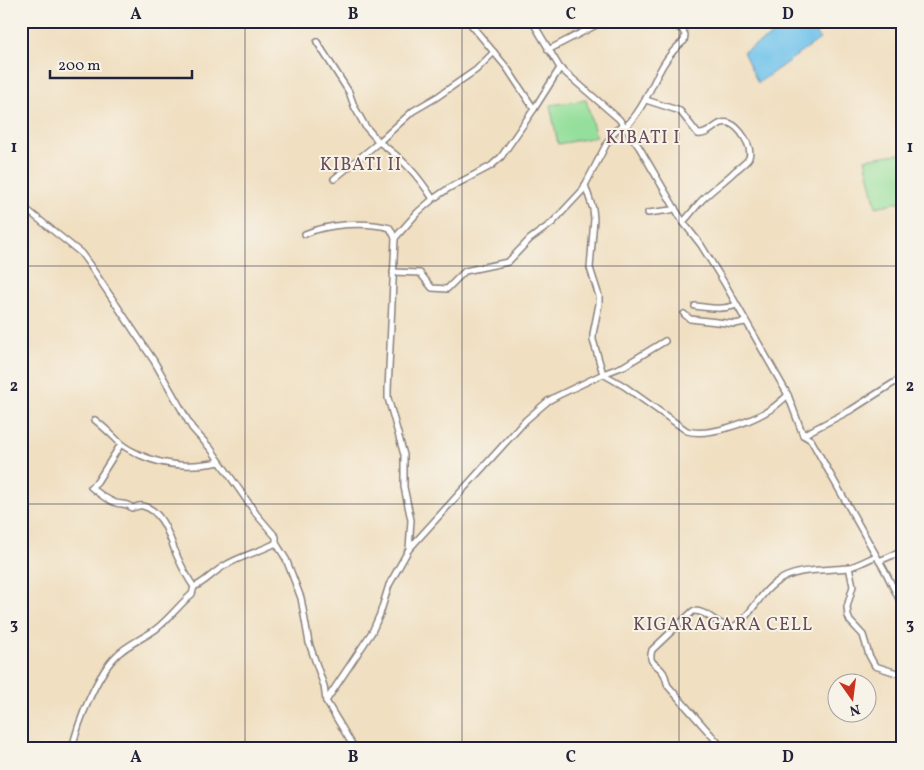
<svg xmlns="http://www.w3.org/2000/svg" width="924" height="770" font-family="Vollkorn,serif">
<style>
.green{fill:#94df9b;stroke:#5b806b}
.water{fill:#70c3ec;stroke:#497294}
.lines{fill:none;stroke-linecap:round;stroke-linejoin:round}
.minor-casing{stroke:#89807e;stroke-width:8}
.minor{stroke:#fff;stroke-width:5}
.grid{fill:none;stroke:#22223b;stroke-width:1;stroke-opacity:0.55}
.labels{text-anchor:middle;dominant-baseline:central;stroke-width:4;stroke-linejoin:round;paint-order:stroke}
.quarter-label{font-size:18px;letter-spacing:1px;fill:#684d58;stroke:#f7f3e8}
.neatline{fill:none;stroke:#22223b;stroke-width:2}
.grid-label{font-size:16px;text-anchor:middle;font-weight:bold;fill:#22223b}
</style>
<rect width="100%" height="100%" fill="#f7f3e8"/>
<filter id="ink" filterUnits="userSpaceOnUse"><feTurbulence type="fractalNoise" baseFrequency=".02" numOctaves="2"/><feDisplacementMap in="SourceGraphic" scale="10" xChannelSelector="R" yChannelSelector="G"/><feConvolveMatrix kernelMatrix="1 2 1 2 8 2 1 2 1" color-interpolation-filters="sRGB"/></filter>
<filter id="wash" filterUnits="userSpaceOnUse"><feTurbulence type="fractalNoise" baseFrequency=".0096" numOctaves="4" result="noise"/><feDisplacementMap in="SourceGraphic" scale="20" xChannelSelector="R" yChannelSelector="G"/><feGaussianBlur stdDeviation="1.12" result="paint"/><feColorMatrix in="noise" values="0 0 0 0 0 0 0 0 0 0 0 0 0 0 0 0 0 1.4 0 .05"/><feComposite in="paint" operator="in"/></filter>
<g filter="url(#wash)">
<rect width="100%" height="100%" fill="#f0dfc1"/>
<!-- green -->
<g class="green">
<path d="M586 100 596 137 558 144 550 105Z"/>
<path d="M903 153V201L876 207 865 159Z"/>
</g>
<!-- water -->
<path class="water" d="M797 21H807L820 39 758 83 743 52Z"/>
</g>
<g filter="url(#ink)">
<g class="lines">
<!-- minor casing -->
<g class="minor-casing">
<g id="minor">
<path d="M468 21 507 68 534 109"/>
<path d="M532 21 560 68 619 119 639 147 683 222 701 245 725 284 788 395 803 435 811 440 885 571 903 607"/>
<path d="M317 42 349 92 354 106 365 126 379 142 413 111 437 97 476 70 494 52"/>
<path d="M548 50 604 21"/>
<path d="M646 100 680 111 698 134C710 136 717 119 729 123 740 127 753 147 749 158 746 163 740 167 735 171 725 181 713 189 703 199 696 206 690 215 683 222"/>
<path d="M625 127C652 102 654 64 684 41L685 35 682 29 679 28 678 21"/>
<path d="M334 179 379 142C403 159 417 174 433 199"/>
<path d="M585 185 593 209 594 219 590 268 599 296V304L593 334V340L603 374 624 386 687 431C708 437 747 423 766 412 774 408 781 401 788 395"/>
<path d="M21 205 81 253 89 264 154 361 192 428 211 449 257 515 276 537V543L286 559 301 598 309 643 324 686 326 701 355 749"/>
<path d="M648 213 671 210 675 208"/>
<path d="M305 234C327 224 366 221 390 228L395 238"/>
<path d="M393 272 420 273 432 288 447 289 465 271 508 262 530 239 552 223 582 191 607 143 615 131 622 126"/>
<path d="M695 306C709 308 724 310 736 305"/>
<path d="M684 314 690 319 735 324 745 322"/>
<path d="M95 420C104 427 112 435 120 443 125 448 134 452 140 455 167 467 192 467 220 462"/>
<path d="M803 435 851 410 903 377"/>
<path d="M121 444 97 482 91 487C98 493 107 500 116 503 123 505 127 503 132 508 136 507 140 505 143 506 164 511 170 540 177 556 182 567 187 577 194 587"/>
<path d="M410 548 526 420 548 401 557 396 603 374 624 366 665 341"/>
<path d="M879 561 903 551"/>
<path d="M849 567 853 586 847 607 848 616 850 621 863 635 869 655 875 666 903 675"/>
<path d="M326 701 372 632 380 614 389 585 409 549 411 520 404 487V455L388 398V390L395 238 418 212 433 199 449 188 491 166 501 157 534 109 560 68"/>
<path d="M72 749C78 722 97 674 117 655 128 644 144 638 156 629 169 619 179 605 192 594L194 587C206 582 214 571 226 565 241 556 259 552 276 543"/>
<path d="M252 749C257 744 263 745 268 749"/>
<path d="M726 749 720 745 668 686C666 682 666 677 664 674 659 663 647 666 652 650L693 611C709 610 718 629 735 626 752 615 759 594 775 583 797 567 822 571 847 568 857 566 867 560 876 556"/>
</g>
</g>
<!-- minor -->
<use href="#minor" class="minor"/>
</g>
</g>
<!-- grid -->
<path class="grid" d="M245 21V749M462 21V749M679 21V749M21 266H903M21 504H903"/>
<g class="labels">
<!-- quarter labels -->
<g class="quarter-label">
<text x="643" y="138">KIBATI I</text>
<text x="361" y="165">KIBATI II</text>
<text x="723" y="625">KIGARAGARA CELL</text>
</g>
</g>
<!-- margin -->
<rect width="924" height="770" fill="none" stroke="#f7f3e8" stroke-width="55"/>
<!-- north arrow -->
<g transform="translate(852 698) rotate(166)"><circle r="24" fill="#f7f3e8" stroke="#a29fa3"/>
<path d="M0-4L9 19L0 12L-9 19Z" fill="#c8321e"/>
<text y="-8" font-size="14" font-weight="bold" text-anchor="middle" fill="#22223b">N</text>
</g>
<!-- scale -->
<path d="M50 70v8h142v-8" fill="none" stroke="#22223b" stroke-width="2.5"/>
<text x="58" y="70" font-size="15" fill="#22223b" stroke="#f7f3e8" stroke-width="4" paint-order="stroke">200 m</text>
<rect x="28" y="28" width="868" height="714" class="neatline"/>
<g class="grid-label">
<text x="136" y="19">A</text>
<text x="353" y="19">B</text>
<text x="571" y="19">C</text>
<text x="788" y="19">D</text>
<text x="14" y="152">1</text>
<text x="910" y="152">1</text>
<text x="14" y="391">2</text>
<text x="910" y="391">2</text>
<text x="14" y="629">3</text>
<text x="910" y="629">3</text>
<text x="136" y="762">A</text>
<text x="353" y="762">B</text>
<text x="571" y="762">C</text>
<text x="788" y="762">D</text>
</g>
</svg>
